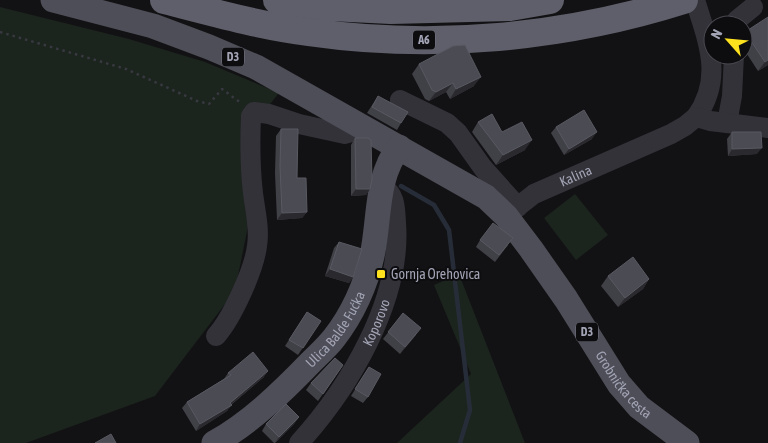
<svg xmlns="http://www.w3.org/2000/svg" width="768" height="443" font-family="'Asap Condensed',sans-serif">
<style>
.green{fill:#1c241e}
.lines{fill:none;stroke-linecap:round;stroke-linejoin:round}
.stream{stroke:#272d38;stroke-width:4.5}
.path{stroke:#383940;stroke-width:2.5;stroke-dasharray:2.5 4;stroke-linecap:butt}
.minor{stroke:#333239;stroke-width:20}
.major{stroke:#4e4e58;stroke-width:25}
.highway{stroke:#5e5f6a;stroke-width:28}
.wall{fill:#404047}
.shaded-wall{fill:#29292e}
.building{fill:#4b4b53;stroke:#585962}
.poi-dot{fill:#ffe21e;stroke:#0d0d0f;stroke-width:2}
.labels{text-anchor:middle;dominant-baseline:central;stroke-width:4;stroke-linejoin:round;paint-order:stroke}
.shield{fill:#0d0d0f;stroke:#757783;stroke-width:1}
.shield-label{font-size:12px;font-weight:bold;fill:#a2a4b5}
.street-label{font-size:14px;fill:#a2a4b5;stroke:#0d0d0f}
.poi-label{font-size:14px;fill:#a2a4b5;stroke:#0d0d0f;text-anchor:start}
</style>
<rect width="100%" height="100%" fill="#121214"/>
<!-- green -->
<g class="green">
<path d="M0 7 129 39 205 62 279 93 259 118 256 186 235 291 155 396 26 443H0Z"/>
<path d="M575 194 608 235 576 260 544 218Z"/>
<path d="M459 274 525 443H397L471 374 434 285Z"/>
</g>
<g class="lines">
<!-- stream -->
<path class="stream" d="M401 186 434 205 449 230 470 410 460 443"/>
<!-- path -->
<path class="path" d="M0 32 126 69 197 101 209 104 222 89 241 103"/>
<!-- minor -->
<g class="minor">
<path d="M695 0C708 42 724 78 696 117"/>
<path d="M734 25 737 20 753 7"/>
<path d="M400 100 447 123 458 133 483 168 518 207"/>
<path d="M727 123 732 96 734 55"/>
<path id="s1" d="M506 216 534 194 671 134 685 126 696 117 710 121 768 128"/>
<path d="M216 336C232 318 254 270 257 246 260 229 255 210 253 193 250 168 250 141 251 116L254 112 269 114 299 124 345 134 352 132 360 126"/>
<path id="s2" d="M299 443C349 388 402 300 396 223 395 208 396 195 382 186"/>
</g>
<!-- major -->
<g class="major">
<path id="s3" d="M53 0 153 26 209 47 256 67 486 197 506 216 531 249 566 299 619 384 639 407 687 443"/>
<path id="s4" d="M214 443C250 423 282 392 310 363 318 355 327 347 334 338 352 315 366 285 372 256 380 220 375 178 399 147"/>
</g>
<!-- highway -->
<g class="highway">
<path d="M164 0C212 12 260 26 309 32 434 50 564 38 684 0"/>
<path d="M277 0 330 7 391 10 510 7 550 0"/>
</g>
</g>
<!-- wall -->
<g class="wall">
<path d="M745 32 768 65 758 71 743 48V35Z"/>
<path d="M419 64 474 86 450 99 446 92 429 101 425 99 412 74Z"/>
<path d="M378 96 401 123 397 130 367 113Z"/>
<path d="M478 122 502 132 525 150 496 165 472 132Z"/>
<path d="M556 127 592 139 564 155 551 133Z"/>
<path d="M281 129 307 212 302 218 277 220 275 173 276 136Z"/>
<path d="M732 132 757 154 728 156 727 139Z"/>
<path d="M355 138 370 189 366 195 351 196V145Z"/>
<path d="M480 240 508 245 495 262 476 247Z"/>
<path d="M339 242 353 277 349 283 325 276 334 248Z"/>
<path d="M608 276 649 279 643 289 618 307 601 286Z"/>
<path d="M307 312 321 321 298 355 285 346Z"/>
<path d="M403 313 416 335 400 354 383 339Z"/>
<path d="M343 365 318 401 306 390 311 383Z"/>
<path d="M369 367 368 397 363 403 351 396Z"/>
<path d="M228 373 264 377 231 405 227 411 196 431 182 408 187 402 224 379Z"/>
<path d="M299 417 294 424 275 443H274L262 431 266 424Z"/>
</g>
<!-- shaded-wall -->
<g class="shaded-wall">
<path d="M768 60V65L758 71 765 62Z"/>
<path d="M481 77 474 86 450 99 456 89Z"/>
<path d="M453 83 446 92 429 101 436 92Z"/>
<path d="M597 132 592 139 564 155 569 149Z"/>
<path d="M532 140 525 150 496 165 503 155Z"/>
<path d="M762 148 757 154 728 156 732 149Z"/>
<path d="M356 189H370L366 195 351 196Z"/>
<path d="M307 212 302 218 277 220 282 213Z"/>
<path d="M330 269 353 277 349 283 325 276Z"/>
<path d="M649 279 643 289 618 307 625 298Z"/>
<path d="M421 328 416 335 400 354 405 347Z"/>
<path d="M268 371 264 377 229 406 232 405 227 411 196 431 200 424 230 403Z"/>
<path d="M299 417 294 424 275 443 279 437Z"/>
</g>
<!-- building -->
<g class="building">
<path d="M768 17V60L765 62 745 32Z"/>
<path d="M465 45 481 77 456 89 453 83 436 92 432 90 419 64 453 46Z"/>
<path d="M378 96 408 112 401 123 372 107Z"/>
<path d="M584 110 597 132 569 149 556 127Z"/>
<path d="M492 114 502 132 522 122 532 140 503 155 478 122Z"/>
<path d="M281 129H298L297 178H306L307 212 282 213 280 166Z"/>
<path d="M732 132H761L762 148 732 149Z"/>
<path d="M355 138H368L371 140 372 179 370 189H356Z"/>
<path d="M493 223 513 238 499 255 480 240Z"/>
<path d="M339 242 362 249 353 277 330 269Z"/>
<path d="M633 257 649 279 625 298 608 276Z"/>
<path d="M307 312 321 321 303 348 289 340Z"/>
<path d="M403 313 421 328 405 347 388 332Z"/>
<path d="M253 352 268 371 230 403 232 405 200 424 187 402 231 375 228 373Z"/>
<path d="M335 358 343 365 323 394 311 383Z"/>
<path d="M369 367 381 374 368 397 355 389Z"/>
<path d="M286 404 299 417 279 437 266 424Z"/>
<path d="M111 434 116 443H95Z"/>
</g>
<!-- markers -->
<rect class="poi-dot" x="376" y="269" width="10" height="10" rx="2.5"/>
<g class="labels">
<!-- shield labels -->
<g class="shield">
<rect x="413" y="30.5" width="22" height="19" rx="4"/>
<rect x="222" y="47.5" width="22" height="19" rx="4"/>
<rect x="576" y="322.5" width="22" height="19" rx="4"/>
</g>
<g class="shield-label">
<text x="424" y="40">A6</text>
<text x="233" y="57">D3</text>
<text x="587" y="332">D3</text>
</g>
<!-- street labels -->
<g class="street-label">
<text stroke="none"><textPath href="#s1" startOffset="81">Kalina</textPath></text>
<text stroke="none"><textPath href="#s2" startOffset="144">Koporovo</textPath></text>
<text stroke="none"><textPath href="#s4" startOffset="168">Ulica Balde Fućka</textPath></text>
<text stroke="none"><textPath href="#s3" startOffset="712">Grobnička cesta</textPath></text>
</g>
<!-- poi labels -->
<g class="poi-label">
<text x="391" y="274">Gornja Orehovica</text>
</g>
</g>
<!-- north arrow -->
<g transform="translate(728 40) rotate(297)"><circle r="24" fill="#0d0d0f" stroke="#494951"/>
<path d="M0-4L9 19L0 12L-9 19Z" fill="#ffe21e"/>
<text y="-8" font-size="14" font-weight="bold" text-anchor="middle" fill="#a2a4b5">N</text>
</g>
</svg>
